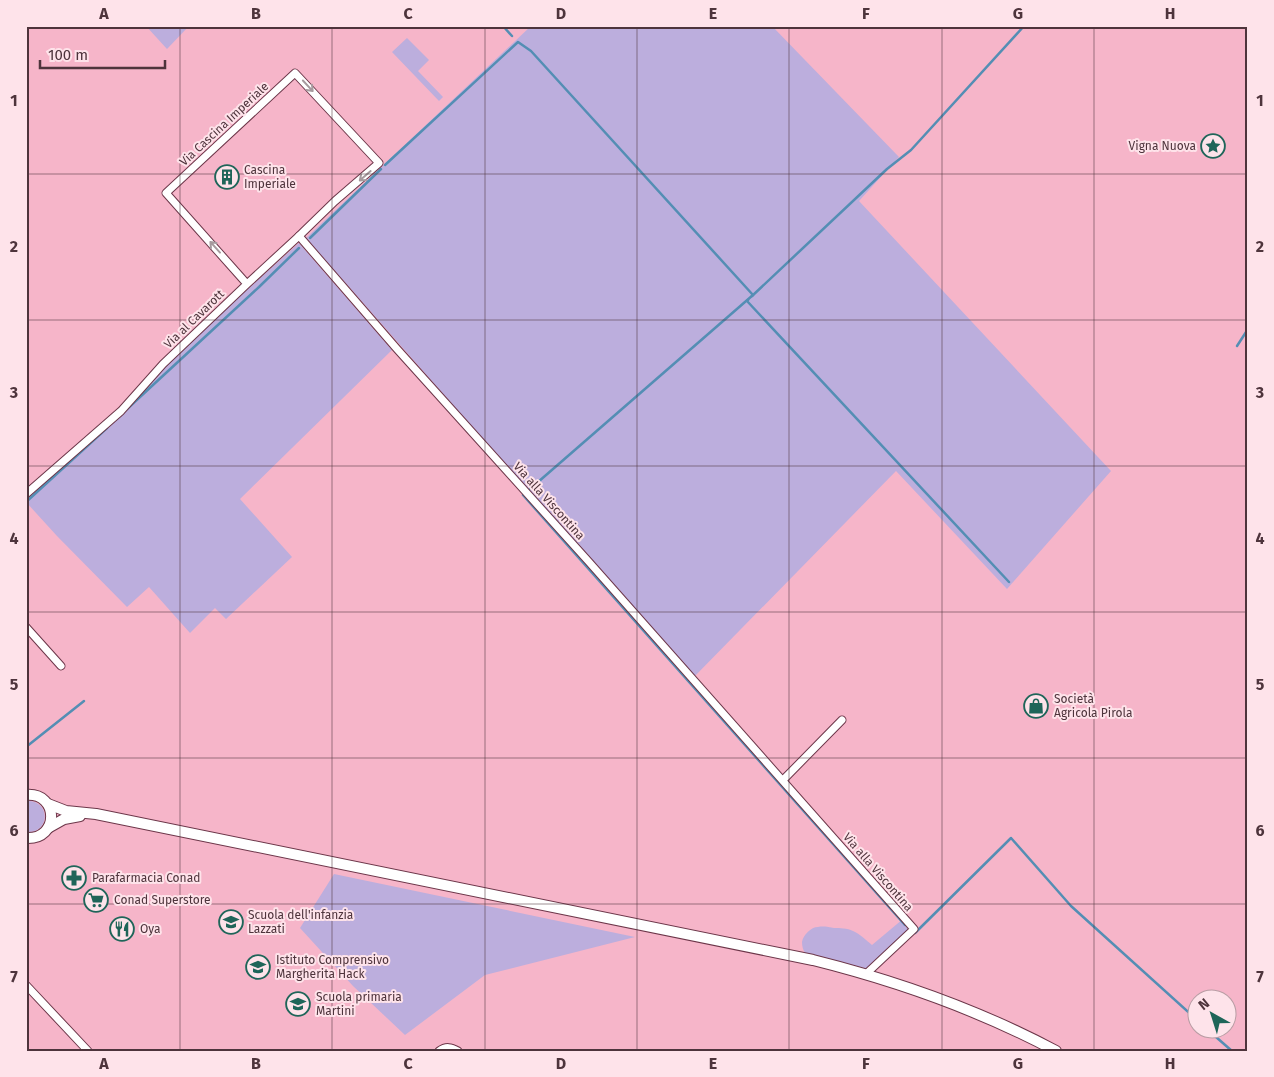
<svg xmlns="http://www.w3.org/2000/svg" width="1274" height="1077" font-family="'Fira Sans',sans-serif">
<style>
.green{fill:#bcaedd}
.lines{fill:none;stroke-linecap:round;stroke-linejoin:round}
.stream{stroke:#548eb4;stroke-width:2.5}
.minor-casing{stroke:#6c3649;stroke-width:9}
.secondary-casing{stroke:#6c3649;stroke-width:12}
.minor{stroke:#fff;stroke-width:7}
.secondary{stroke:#fff;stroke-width:10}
.oneway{stroke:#a69a9e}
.grid{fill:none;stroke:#4e343c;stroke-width:1;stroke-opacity:0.55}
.labels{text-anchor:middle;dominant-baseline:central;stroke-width:4;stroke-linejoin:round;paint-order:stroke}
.street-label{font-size:12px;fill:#4e343c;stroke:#fee3ea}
.poi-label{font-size:12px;fill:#4e343c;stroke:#fee3ea;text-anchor:start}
.neatline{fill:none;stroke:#4e343c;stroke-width:2}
.grid-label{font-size:16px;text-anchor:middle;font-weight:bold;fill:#4e343c}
</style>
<rect width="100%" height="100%" fill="#f6b5c9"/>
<!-- green -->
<g class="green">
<path d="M146 26H189L167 49Z"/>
<path d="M531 26H772L899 157 859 201 1111 471 1007 589 896 471 693 678 306 238Z"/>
<path d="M407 38 429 60 418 71 443 97 439 101 392 52Z"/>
<path d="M299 243 392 350 240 499 292 557 226 619 215 608 190 633 149 587 127 607 57 536 26 502V496L122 412 190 341Z"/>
<path d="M26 801C51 799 51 834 26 832Z"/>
<path d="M334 874 635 937 485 975 405 1035 353 986 300 928Z"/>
<path d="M903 919 912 929 867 968H864L805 953C803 950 802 946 802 942 803 935 811 927 818 927 823 926 829 927 834 928 840 928 847 928 853 931 860 934 866 940 872 945Z"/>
</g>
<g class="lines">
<!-- stream -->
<g class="stream">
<path d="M503 26 512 36"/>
<path d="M385 165 518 42 531 51 753 295 530 489"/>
<path d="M310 238 381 169"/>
<path d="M752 296 887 169 911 150 1024 26"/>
<path d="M748 300 747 301 1009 582"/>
<path d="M1237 346 1248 329"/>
<path d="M127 409 259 287 299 248"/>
<path d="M523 495 905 925"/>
<path d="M26 502 107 428"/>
<path d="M26 747 84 701"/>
<path d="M915 933 1011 838 1071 906 1196 1019"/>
<path d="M1208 1030 1232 1051"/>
</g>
<!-- minor casing -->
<g class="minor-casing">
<g id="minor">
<path d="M299 236 397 349 589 562 914 929 866 974"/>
<path d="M26 494 121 411 163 364 247 284 299 236 335 201 379 163 295 73 166 193 247 284"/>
<path d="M26 627 61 666"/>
<path d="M783 780 842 720"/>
<path d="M26 985 88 1051"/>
<path d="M439 1051C446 1046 451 1047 458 1051"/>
</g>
</g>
<!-- secondary casing -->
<g class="secondary-casing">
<g id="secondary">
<path d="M26 795C59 792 60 840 26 838"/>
<path d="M48 804 66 811 96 814 813 960C897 981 979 1010 1056 1051"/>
<path d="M48 828 64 819 80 816"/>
</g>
</g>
<!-- minor -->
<use href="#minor" class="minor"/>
<!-- secondary -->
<use href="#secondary" class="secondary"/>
</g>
<!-- one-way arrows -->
<defs><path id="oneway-shaft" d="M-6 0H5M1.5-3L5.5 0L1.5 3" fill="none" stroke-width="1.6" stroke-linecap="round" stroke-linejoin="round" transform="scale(1.25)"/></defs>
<g class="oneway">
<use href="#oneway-shaft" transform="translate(308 86) rotate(47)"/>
<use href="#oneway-shaft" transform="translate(365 176) rotate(139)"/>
<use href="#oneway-shaft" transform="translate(215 247) rotate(-132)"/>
</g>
<!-- grid -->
<path class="grid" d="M180 26V1051M332 26V1051M485 26V1051M637 26V1051M789 26V1051M942 26V1051M1094 26V1051M26 174H1248M26 320H1248M26 466H1248M26 612H1248M26 758H1248M26 904H1248"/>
<!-- icons -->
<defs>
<g id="sight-ring" transform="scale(1.25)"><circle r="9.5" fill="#fee3ea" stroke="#1f6559" stroke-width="1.5"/><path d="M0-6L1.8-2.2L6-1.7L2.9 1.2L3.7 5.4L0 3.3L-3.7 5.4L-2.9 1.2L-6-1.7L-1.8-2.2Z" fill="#1f6559"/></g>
<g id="building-ring" transform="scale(1.25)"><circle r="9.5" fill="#fee3ea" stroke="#1f6559" stroke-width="1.5"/><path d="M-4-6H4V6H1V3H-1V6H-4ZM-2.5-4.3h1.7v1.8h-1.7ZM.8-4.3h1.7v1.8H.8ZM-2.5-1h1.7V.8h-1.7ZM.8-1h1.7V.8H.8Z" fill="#1f6559"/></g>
<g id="shop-ring" transform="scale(1.25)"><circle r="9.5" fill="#fee3ea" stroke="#1f6559" stroke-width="1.5"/><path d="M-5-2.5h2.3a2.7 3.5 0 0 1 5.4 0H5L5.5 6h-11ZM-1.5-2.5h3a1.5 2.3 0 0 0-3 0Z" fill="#1f6559"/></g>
<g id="pharmacy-ring" transform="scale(1.25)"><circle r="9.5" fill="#fee3ea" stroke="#1f6559" stroke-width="1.5"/><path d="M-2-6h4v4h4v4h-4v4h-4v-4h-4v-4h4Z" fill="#1f6559"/></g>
<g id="supermarket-ring" transform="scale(1.25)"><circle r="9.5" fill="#fee3ea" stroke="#1f6559" stroke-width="1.5"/><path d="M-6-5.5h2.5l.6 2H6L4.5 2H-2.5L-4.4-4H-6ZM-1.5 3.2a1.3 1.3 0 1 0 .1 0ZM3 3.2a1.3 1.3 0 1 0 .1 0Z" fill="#1f6559"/></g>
<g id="school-ring" transform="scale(1.25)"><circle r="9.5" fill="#fee3ea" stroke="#1f6559" stroke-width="1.5"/><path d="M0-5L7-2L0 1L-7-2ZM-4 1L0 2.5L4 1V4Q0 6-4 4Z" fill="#1f6559"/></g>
<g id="restaurant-ring" transform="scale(1.25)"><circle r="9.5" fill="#fee3ea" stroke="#1f6559" stroke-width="1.5"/><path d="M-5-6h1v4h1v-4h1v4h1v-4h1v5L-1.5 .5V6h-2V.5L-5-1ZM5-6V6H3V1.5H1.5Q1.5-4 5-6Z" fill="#1f6559"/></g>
</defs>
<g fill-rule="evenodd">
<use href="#sight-ring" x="1213" y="146"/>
<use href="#building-ring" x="227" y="177"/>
<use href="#shop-ring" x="1036" y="706"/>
<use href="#pharmacy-ring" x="74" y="878"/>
<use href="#supermarket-ring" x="96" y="900"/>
<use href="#school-ring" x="231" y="922"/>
<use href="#restaurant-ring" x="122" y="929"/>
<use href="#school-ring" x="258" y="967"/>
<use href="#school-ring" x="298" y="1004"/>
</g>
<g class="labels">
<!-- street labels -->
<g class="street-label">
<text transform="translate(224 124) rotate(-43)">Via Cascina Imperiale</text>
<text transform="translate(194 319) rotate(-44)">Via al Cavarott</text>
<text transform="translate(549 501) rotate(48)">Via alla Viscontina</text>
<text transform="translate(878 872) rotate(49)">Via alla Viscontina</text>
</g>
<!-- poi labels -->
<g class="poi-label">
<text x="1196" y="146" text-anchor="end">Vigna Nuova</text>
<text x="244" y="170">Cascina<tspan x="244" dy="14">Imperiale</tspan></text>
<text x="1054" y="699">Società<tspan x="1054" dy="14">Agricola Pirola</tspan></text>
<text x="92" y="878">Parafarmacia Conad</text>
<text x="114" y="900">Conad Superstore</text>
<text x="248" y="915">Scuola dell'infanzia<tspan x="248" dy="14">Lazzati</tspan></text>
<text x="140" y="929">Oya</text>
<text x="276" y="960">Istituto Comprensivo<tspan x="276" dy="14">Margherita Hack</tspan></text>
<text x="316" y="997">Scuola primaria<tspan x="316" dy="14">Martini</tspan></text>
</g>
</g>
<!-- border -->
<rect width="1274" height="1077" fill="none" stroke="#fee3ea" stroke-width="55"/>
<!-- north arrow -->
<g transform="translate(1212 1014) rotate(321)"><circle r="24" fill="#fee3ea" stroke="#b89da4"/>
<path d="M0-4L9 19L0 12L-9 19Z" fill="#1f6559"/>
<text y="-8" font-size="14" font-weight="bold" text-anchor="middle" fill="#4e343c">N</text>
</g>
<!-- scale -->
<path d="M40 60v8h125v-8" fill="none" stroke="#4e343c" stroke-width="2.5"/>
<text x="48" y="60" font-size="15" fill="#4e343c" stroke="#fee3ea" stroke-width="4" paint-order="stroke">100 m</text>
<rect x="28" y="28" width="1218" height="1022" class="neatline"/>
<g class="grid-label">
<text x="104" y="19">A</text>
<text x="256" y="19">B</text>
<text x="408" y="19">C</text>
<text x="561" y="19">D</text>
<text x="713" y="19">E</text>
<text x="866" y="19">F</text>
<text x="1018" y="19">G</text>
<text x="1170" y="19">H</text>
<text x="14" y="106">1</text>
<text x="1260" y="106">1</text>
<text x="14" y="252">2</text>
<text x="1260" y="252">2</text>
<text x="14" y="398">3</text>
<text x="1260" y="398">3</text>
<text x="14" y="544">4</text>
<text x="1260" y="544">4</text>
<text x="14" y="690">5</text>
<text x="1260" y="690">5</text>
<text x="14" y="836">6</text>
<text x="1260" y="836">6</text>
<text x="14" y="982">7</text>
<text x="1260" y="982">7</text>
<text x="104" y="1069">A</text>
<text x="256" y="1069">B</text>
<text x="408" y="1069">C</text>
<text x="561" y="1069">D</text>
<text x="713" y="1069">E</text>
<text x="866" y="1069">F</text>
<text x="1018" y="1069">G</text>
<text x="1170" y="1069">H</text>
</g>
</svg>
